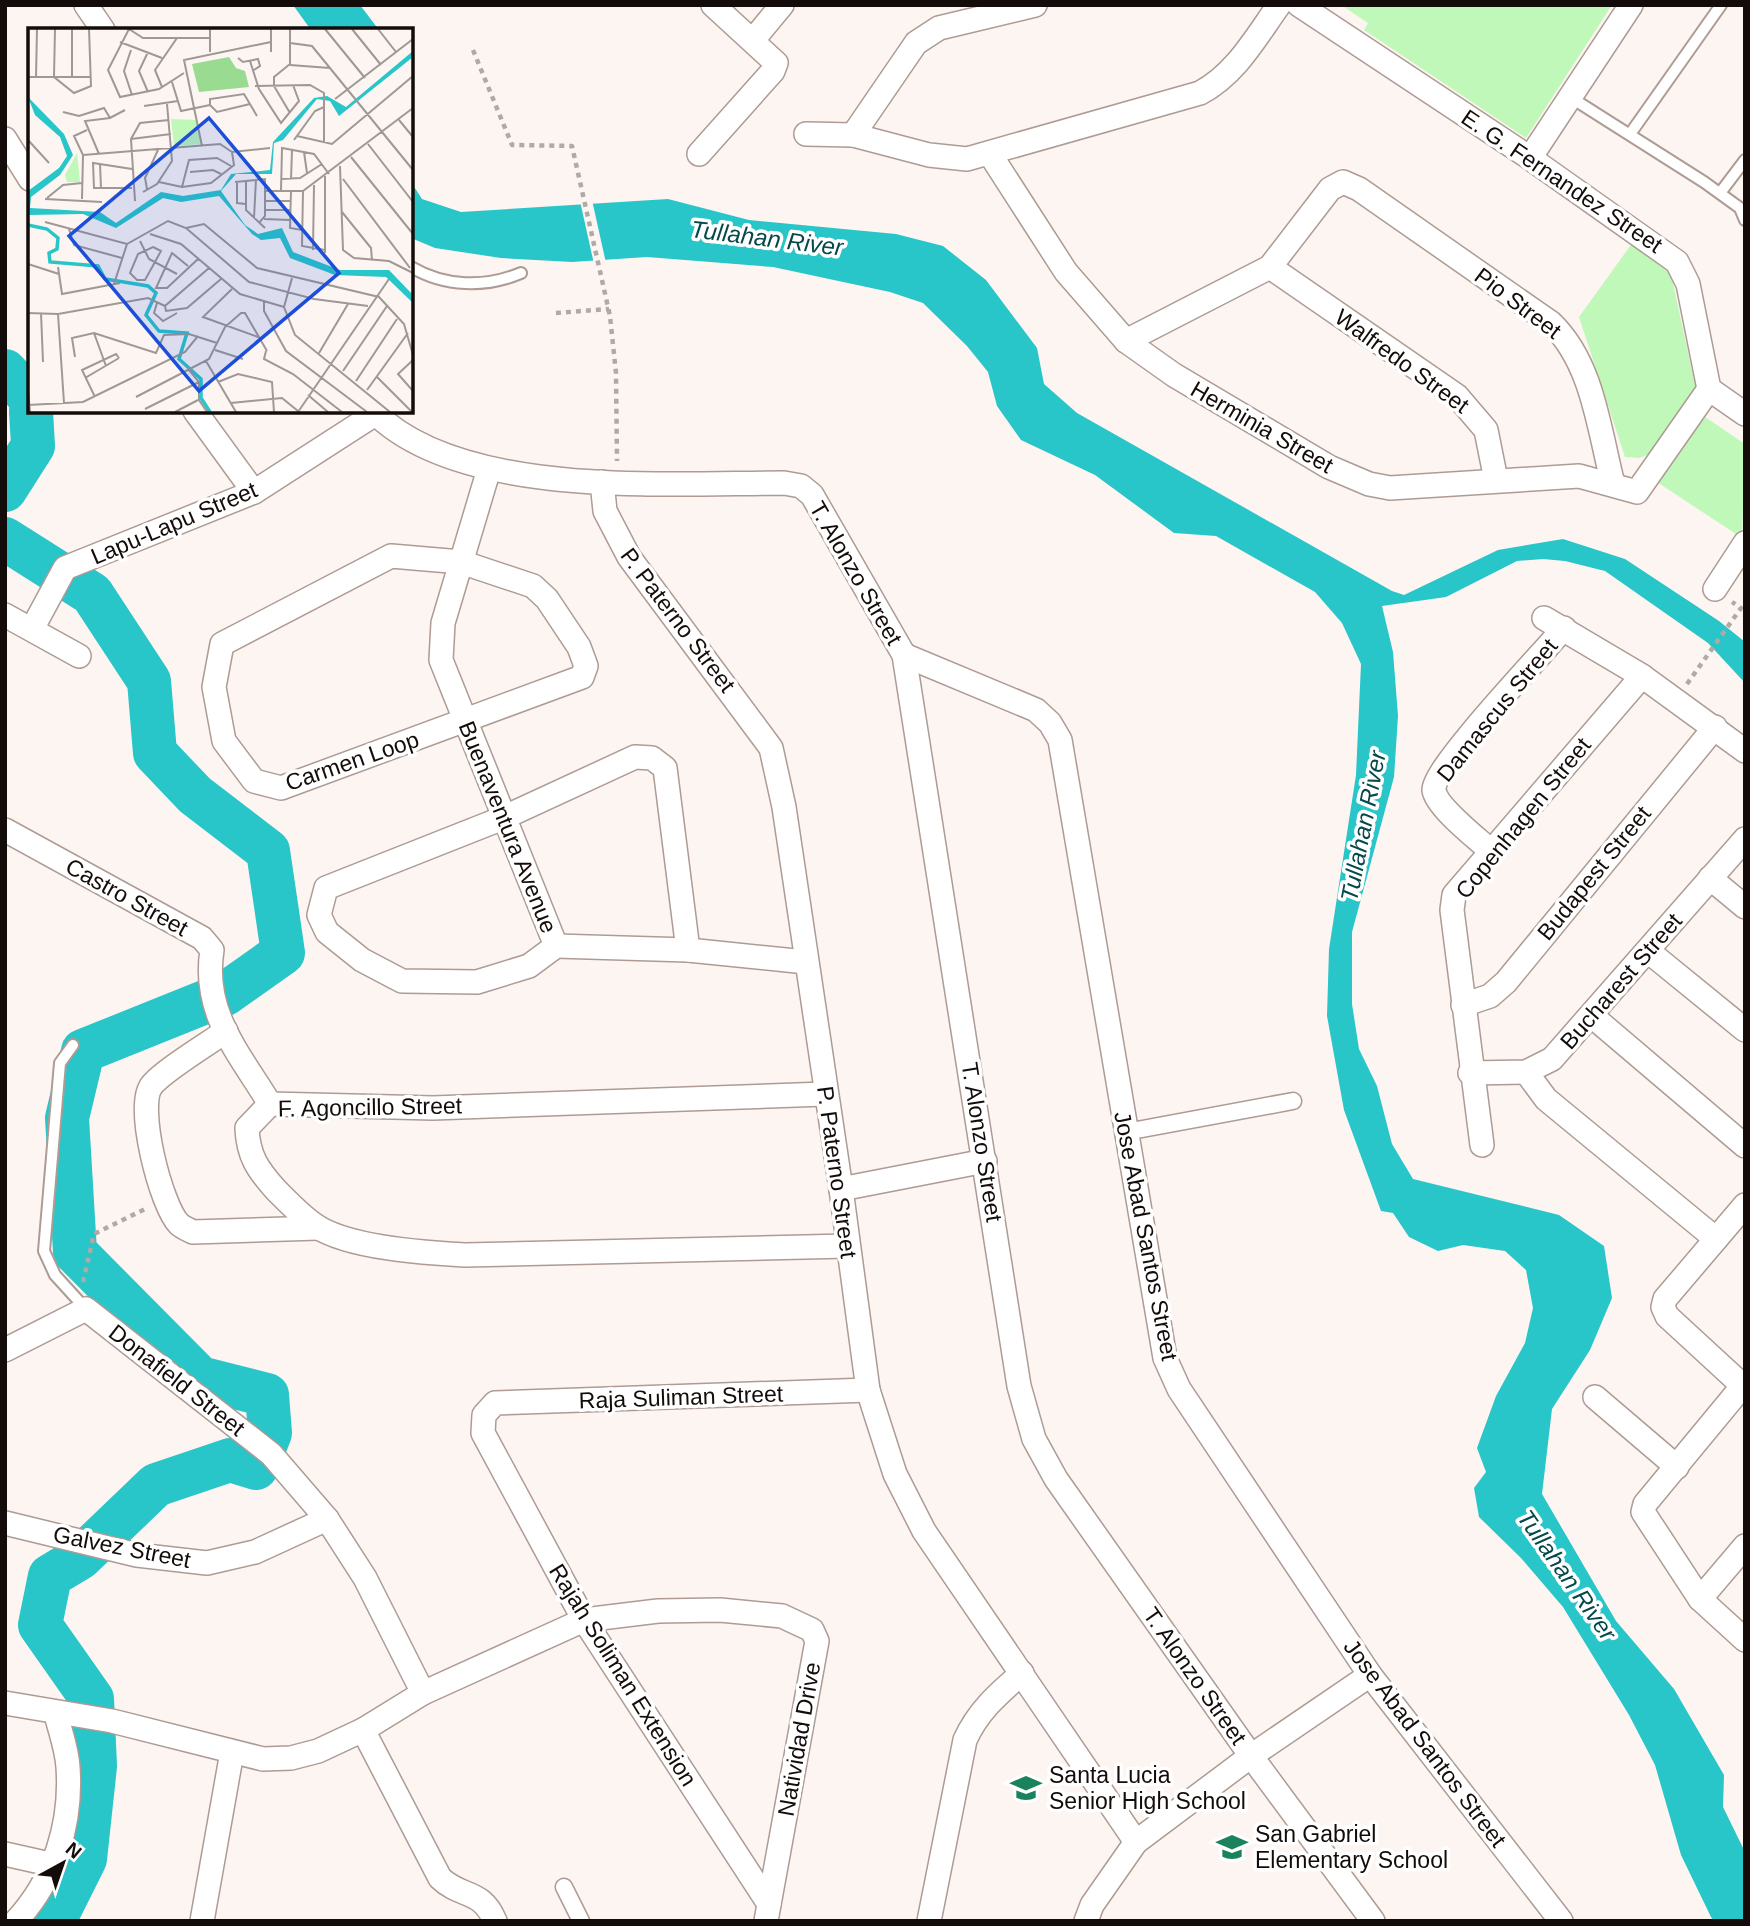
<svg xmlns="http://www.w3.org/2000/svg" width="1750" height="1926" font-family="Arial,sans-serif">
<style>
.green{fill:#c0f8ba}
.water{fill:#28c5c9}
.pier{fill:#fdf5f1}
.lines{fill:none;stroke-linecap:round;stroke-linejoin:round}
.river{stroke:#28c5c9;stroke-width:44}
.service-casing{stroke:#ad9b94;stroke-width:14}
.pedestrian-casing{stroke:#ad9b94;stroke-width:19}
.minor-casing{stroke:#ad9b94;stroke-width:26}
.path{stroke:#b1a9a6;stroke-width:4.5;stroke-dasharray:5 5;stroke-linecap:butt}
.service{stroke:#fff;stroke-width:10}
.pedestrian{stroke:#fff;stroke-width:16}
.minor{stroke:#fff;stroke-width:23}
.labels{text-anchor:middle;dominant-baseline:central;stroke-width:7;stroke-linejoin:round;paint-order:stroke}
.street-label{font-size:23px;fill:#130c0a;stroke:#fff}
.poi-label{font-size:23px;fill:#130c0a;stroke:#fff;text-anchor:start}
.water-label{font-size:24px;font-style:italic;fill:#06494b;stroke:#fff}
.inset-river{fill:none;stroke:#28c5c9;stroke-width:3.5}
.inset-road{fill:none;stroke:#9f9895;stroke-width:2}
.view{fill:#1d4ed8;fill-opacity:0.15;stroke:#1d4ed8;stroke-width:3.5}
.inset-edge{fill:none;stroke:#130c0a;stroke-width:3.5}
</style>
<rect width="100%" height="100%" fill="#fdf5f1"/>
<!-- green -->
<g class="green">
<path d="M1341 5H1612L1526 138 1364 30 1368 23Z"/>
<path d="M1633 242 1669 265 1696 389 1653 453 1639 458 1625 457 1579 317Z"/>
<path d="M1702 415 1745 444 1742 538 1657 482Z"/>
</g>
<!-- water -->
<g class="water">
<path d="M293 5H360L379 30H311Z"/>
<path d="M411 182 422 199 461 212 668 199 749 220 896 234 943 246 986 280 1037 348 1044 384 1077 413 1392 591 1404 595 1498 550 1563 539 1625 559 1719 621 1745 642V683L1708 643 1605 571 1565 561 1543 559 1517 561 1446 597 1382 606 1393 652 1398 716 1394 777 1352 932V1004L1359 1049 1377 1086 1392 1144 1413 1179 1559 1215 1604 1246 1612 1298 1590 1350 1552 1409 1542 1494 1616 1621 1674 1689 1724 1775 1723 1807 1745 1852V1921H1714L1711 1917 1681 1855 1655 1765 1629 1715 1563 1607 1521 1558 1479 1517 1474 1488 1486 1472 1477 1448 1496 1396 1525 1343 1533 1308 1526 1270 1505 1251 1463 1245 1438 1251 1409 1237 1393 1213 1381 1211 1344 1110 1327 1016 1329 949 1356 775 1361 664 1342 623 1315 592 1216 536 1174 533 1095 475 1021 440 997 406 988 372 967 346 923 303 890 292 773 267 647 257 572 262 501 258 435 248 411 238Z"/>
</g>
<!-- pier -->
<path class="pier" d="M592 200 606 263 594 264 580 201Z"/>
<g class="lines">
<!-- river -->
<g class="river">
<path d="M5 371 30 397"/>
<path d="M5 490 33 446 31 411"/>
<path d="M5 539 92 594 149 681 155 753 195 795 268 851 283 953 225 994 83 1051 67 1118 75 1252 200 1378 267 1395 270 1433 256 1468 230 1460 156 1485 80 1558 50 1576 40 1625 92 1699 95 1766 85 1859 59 1911 49 1921"/>
</g>
<!-- service casing -->
<g class="service-casing">
<g id="service">
<path d="M1570 97 1704 182 1740 208 1745 220"/>
<path d="M1630 134 1721 5"/>
<path d="M1720 193 1745 160"/>
<path d="M411 267C445 287 485 288 521 273"/>
<path d="M73 1045 60 1063 44 1251 55 1275 86 1309"/>
</g>
</g>
<!-- pedestrian casing -->
<g class="pedestrian-casing">
<g id="pedestrian">
<path d="M1126 1132 1293 1101"/>
<path d="M564 1887 581 1921"/>
</g>
</g>
<!-- minor casing -->
<g class="minor-casing">
<g id="minor">
<path d="M86 5 103 30"/>
<path d="M1299 5 1530 158 1677 262 1688 284 1709 389 1745 414"/>
<path d="M753 40 782 5"/>
<path d="M806 134 853 135 929 155 967 159 1200 93C1236 74 1256 37 1279 5"/>
<path d="M853 135 916 43 939 28 1035 5"/>
<path d="M5 139 30 179"/>
<path d="M699 154 773 71 776 63 713 5"/>
<path d="M990 154 1066 272 1126 341 1174 375 1329 467 1369 484 1390 488 1579 476 1637 492 1709 389"/>
<path d="M1530 158 1631 5"/>
<path d="M1270 267 1457 396 1486 430 1496 480"/>
<path d="M1126 341 1270 267 1330 189 1343 182 1359 189 1551 323C1593 363 1599 430 1613 484"/>
<path d="M195 411 254 492"/>
<path d="M373 411C459 499 669 483 784 483L801 486 812 495 904 655 1019 1386 1034 1439 1056 1479 1251 1756 1373 1921"/>
<path d="M489 469 443 623 441 660 556 946"/>
<path d="M602 482 605 511 629 557 771 748 784 807 841 1189 868 1390 895 1474 924 1531 1136 1842"/>
<path d="M391 556 461 562 533 586 547 599 579 647 586 666 582 677 281 788 254 781 224 741 214 687 222 644Z"/>
<path d="M1715 589 1745 543"/>
<path d="M5 615 79 656"/>
<path d="M1544 618 1642 676 1745 751"/>
<path d="M32 629 65 568 254 492 375 414"/>
<path d="M904 655 1036 710 1050 723 1060 740 1165 1358 1179 1389 1370 1675 1561 1921"/>
<path d="M5 830 202 938 212 950C202 1013 239 1053 270 1104"/>
<path d="M1492 852C1479 840 1436 807 1434 790 1433 768 1544 652 1564 628"/>
<path d="M1710 878 1745 907"/>
<path d="M556 946 529 966 477 982 402 981 362 960 327 932 319 915 326 888 503 818 635 757 652 758 665 768 688 950"/>
<path d="M556 946 688 950 806 962"/>
<path d="M1648 951 1745 1030"/>
<path d="M1463 1005 1490 996 1506 982 1715 727"/>
<path d="M1592 1016 1745 1146"/>
<path d="M226 1031C209 1043 163 1071 152 1085 135 1105 161 1206 179 1224 182 1227 189 1230 193 1232L318 1228"/>
<path d="M1526 1072 1546 1099 1716 1239"/>
<path d="M1470 1073 1526 1072 1552 1059 1745 839"/>
<path d="M825 1094 433 1108 270 1104 247 1128C248 1156 258 1170 276 1190 288 1202 302 1217 316 1226 349 1248 426 1253 465 1255L848 1246"/>
<path d="M1482 1145 1452 910 1454 895 1642 676"/>
<path d="M841 1189 985 1161"/>
<path d="M5 1350 86 1309 271 1454 327 1519 365 1578 423 1693"/>
<path d="M1745 1383 1645 1504 1643 1512 1700 1599 1745 1640"/>
<path d="M1743 1386 1667 1316 1663 1307 1665 1299 1745 1205"/>
<path d="M1595 1397 1677 1467"/>
<path d="M5 1523 137 1555 207 1563 255 1552 327 1519"/>
<path d="M1700 1599 1745 1546"/>
<path d="M5 1703 112 1721 263 1759 291 1758 318 1751 363 1730 423 1693 584 1620 658 1611 720 1610 782 1616 812 1630 817 1641 766 1921"/>
<path d="M363 1730 440 1878C462 1899 481 1888 495 1921"/>
<path d="M5 1854 54 1865"/>
<path d="M769 1904 584 1620 483 1433 484 1415 495 1403 868 1390"/>
<path d="M16 1921C55 1879 72 1823 68 1767 67 1749 60 1731 56 1714"/>
<path d="M202 1921 232 1752"/>
<path d="M929 1921 965 1740C978 1711 998 1694 1022 1673"/>
<path d="M1086 1921 1092 1905 1136 1842 1251 1756 1370 1675"/>
</g>
</g>
<!-- path -->
<g class="path">
<path d="M473 50 512 145 572 146 610 316 616 373 617 461"/>
<path d="M556 313 609 309"/>
<path d="M1687 684 1741 608 1732 602"/>
<path d="M83 1282 94 1234 145 1209"/>
</g>
<!-- service -->
<use href="#service" class="service"/>
<!-- pedestrian -->
<use href="#pedestrian" class="pedestrian"/>
<!-- minor -->
<use href="#minor" class="minor"/>
</g>
<!-- icons -->
<defs>
<g id="school-bare" transform="scale(2.415)"><path d="M0-5L7-2L0 1L-7-2ZM-4 1L0 2.5L4 1V4Q0 6-4 4Z" fill="#1a825d" stroke="#fff" stroke-width="2.5" paint-order="stroke"/></g>
</defs>
<g fill-rule="evenodd">
<use href="#school-bare" x="1026" y="1788"/>
<use href="#school-bare" x="1232" y="1847"/>
</g>
<g class="labels">
<!-- street labels -->
<g class="street-label">
<text transform="translate(1562 181) rotate(34)">E. G. Fernandez Street</text>
<text transform="translate(1518 303) rotate(37)">Pio Street</text>
<text transform="translate(1402 361) rotate(36)">Walfredo Street</text>
<text transform="translate(1262 427) rotate(30)">Herminia Street</text>
<text transform="translate(174 523) rotate(-23)">Lapu-Lapu Street</text>
<text transform="translate(856 573) rotate(60)">T. Alonzo Street</text>
<text transform="translate(678 620) rotate(53)">P. Paterno Street</text>
<text transform="translate(1497 710) rotate(-51)">Damascus Street</text>
<text transform="translate(352 761) rotate(-19)">Carmen Loop</text>
<text transform="translate(1523 818) rotate(-51)">Copenhagen Street</text>
<text transform="translate(508 827) rotate(68)">Buenaventura Avenue</text>
<text transform="translate(1594 873) rotate(-51)">Budapest Street</text>
<text transform="translate(127 897) rotate(29)">Castro Street</text>
<text transform="translate(1621 981) rotate(-49)">Bucharest Street</text>
<text transform="translate(370 1107) rotate(-1)">F. Agoncillo Street</text>
<text transform="translate(982 1142) rotate(81)">T. Alonzo Street</text>
<text transform="translate(837 1172) rotate(82)">P. Paterno Street</text>
<text transform="translate(1146 1236) rotate(79)">Jose Abad Santos Street</text>
<text transform="translate(177 1380) rotate(38)">Donafield Street</text>
<text transform="translate(681 1397) rotate(-2)">Raja Suliman Street</text>
<text transform="translate(122 1547) rotate(11)">Galvez Street</text>
<text transform="translate(623 1675) rotate(58)">Rajah Soliman Extension</text>
<text transform="translate(1195 1676) rotate(55)">T. Alonzo Street</text>
<text transform="translate(799 1739) rotate(-80)">Natividad Drive</text>
<text transform="translate(1425 1743) rotate(53)">Jose Abad Santos Street</text>
</g>
<!-- poi labels -->
<g class="poi-label">
<text x="1049" y="1775">Santa Lucia<tspan x="1049" dy="26">Senior High School</tspan></text>
<text x="1255" y="1834">San Gabriel<tspan x="1255" dy="26">Elementary School</tspan></text>
</g>
<!-- water labels -->
<g class="water-label">
<text transform="translate(767 238) rotate(7)">Tullahan River</text>
<text transform="translate(1363 826) rotate(-79)">Tullahan River</text>
<text transform="translate(1567 1575) rotate(55)">Tullahan River</text>
</g>
</g>
<!-- overview -->
<g transform="translate(28 28)">
<rect width="385" height="385" fill="#fdf5f1"/>
<path d="M143 91 169 92 173 116 146 118ZM49 125 52 154H39L37 147Z" fill="#c0f8ba"/>
<path d="M201 29 208 40 217 43 221 59 171 64 164 36Z" fill="#98db91"/>
<path d="M385 23V29L311 88 302 73 289 71 255 112 246 115 244 146H208L193 163 217 197 230 206 254 200 265 224 312 242H361L385 267V275L358 249 307 247 262 230 252 210 233 212 224 206 191 168 153 174 135 170 88 200 55 186 0 187V163L31 140 39 128 32 109 7 87 0 69 36 106 45 127 32 147 3 169 2 180 72 184 88 195 133 164 155 168 193 162 203 146 242 142 245 114 286 70 299 68 318 79Z" fill="#28c5c9"/>
<path class="inset-river" d="M0 197 19 201 30 210 29 221 21 225 22 234 70 238 77 251 120 258 128 265 118 287 131 303 159 305 151 331 173 351V370L182 384"/>
<path class="inset-road" d="M27 1 26 49 46 65 63 58 61 1M101 1 80 42 92 69 131 61 156 45M101 1 115 10H182M243 1V24M297 1 337 50M324 1 353 37M350 1 368 24M92 14 134 30M262 15 284 18 385 142M103 22 96 43 104 67M182 24V1M210 30 215 34 230 31 232 38 226 42M222 33 231 61 253 95 271 73 265 57M262 36 246 49V58L262 85M262 36V1M262 37 302 40M44 48V1M0 49H62M8 49 9 1M144 54 153 83 182 77M227 58 282 57 296 65V115M134 59 127 42 149 10M120 64 111 43 120 24M307 71 385 11M182 77V71L216 66 229 88M182 77 189 84 222 76M116 78 150 73M35 84 51 88 76 80 82 90M371 92 385 109M269 108 304 116 385 48M103 111 143 106M0 112 21 135M266 112 287 83 296 79M340 116 385 174M174 118 156 32 243 14M276 124 279 145M71 126 57 93 82 90 97 82M55 127 192 116 204 124 242 120M323 129 385 206M72 136 73 160M312 138 315 222 326 230 361 233 385 245M162 144 185 142 193 146M297 148V225M253 151 272 150 294 136M263 151 264 122M315 151 382 240M218 152V182L237 200M209 153V175L218 176M131 154 154 159 183 155 206 137 204 124M207 154 237 151V188L231 195M154 159 161 132 189 130 203 138M104 160H66L65 135 104 141M119 161 117 150 130 122M237 163H275L385 80M253 163 254 120 286 126 301 146M263 163 262 200 274 202M275 163 274 218 297 222M115 164 129 156 144 133 139 76M19 170 35 157 54 155M17 171 74 174M54 171 55 127 46 108 59 102M107 173 103 111 112 95 141 92M237 173H262M237 182H262M314 184 343 220 344 232M226 190 228 151M236 191 262 192M17 194 99 216 140 193 158 200 221 254 286 271 340 278M158 200 176 196 229 240 351 269 376 296 385 327M41 201 46 217 94 230M122 206 153 216 212 266 256 279M112 213 121 231 149 246M125 219 133 223 117 252H109L102 245 110 226ZM285 222 286 157M0 236 31 246M160 238 144 225 128 260H139L170 231M30 239 34 266 92 255M181 240 137 278 138 283 159 280 193 251M264 250 256 279 267 307 362 384M86 256 99 216M204 261 175 289 230 309M236 273V283L258 323 339 384M129 275 126 285 135 293 149 285M0 285 30 286 120 270 137 278M13 285 15 334M30 286 36 375M66 305 78 338M187 322 215 331M238 323 236 331 265 346 314 384M291 325 320 276M47 329 44 310 66 305 128 325 136 307 161 306 189 315M385 332 370 346 385 363M178 333 208 384M161 342 171 354V372L179 384M315 343 359 278M349 349 384 384M57 350 91 330M328 353 369 291M190 354 210 346 244 354 246 384M0 361 2 384M339 362 380 305M280 367 300 384M67 369 54 342 88 326 91 330M108 369 181 331 197 299 213 285H217L239 323M203 375 254 370 270 383M0 377 55 374 157 324 170 308M117 381 171 354M147 384 170 372M270 384 361 251"/>
<path class="view" d="M181 90 311 245 171 363 41 208Z"/>
<rect width="385" height="385" class="inset-edge"/>
</g>
<!-- border -->
<rect width="1750" height="1926" fill="none" stroke="#130c0a" stroke-width="14"/>
<!-- north arrow -->
<g transform="translate(63 1863) rotate(40)" stroke="#ffffff" stroke-width="5" paint-order="stroke">
<path d="M0-5L12 26L0 18L-12 26Z" fill="#130c0a"/>
<text y="-10" font-size="19" font-weight="bold" text-anchor="middle" fill="#130c0a">N</text>
</g>
</svg>
